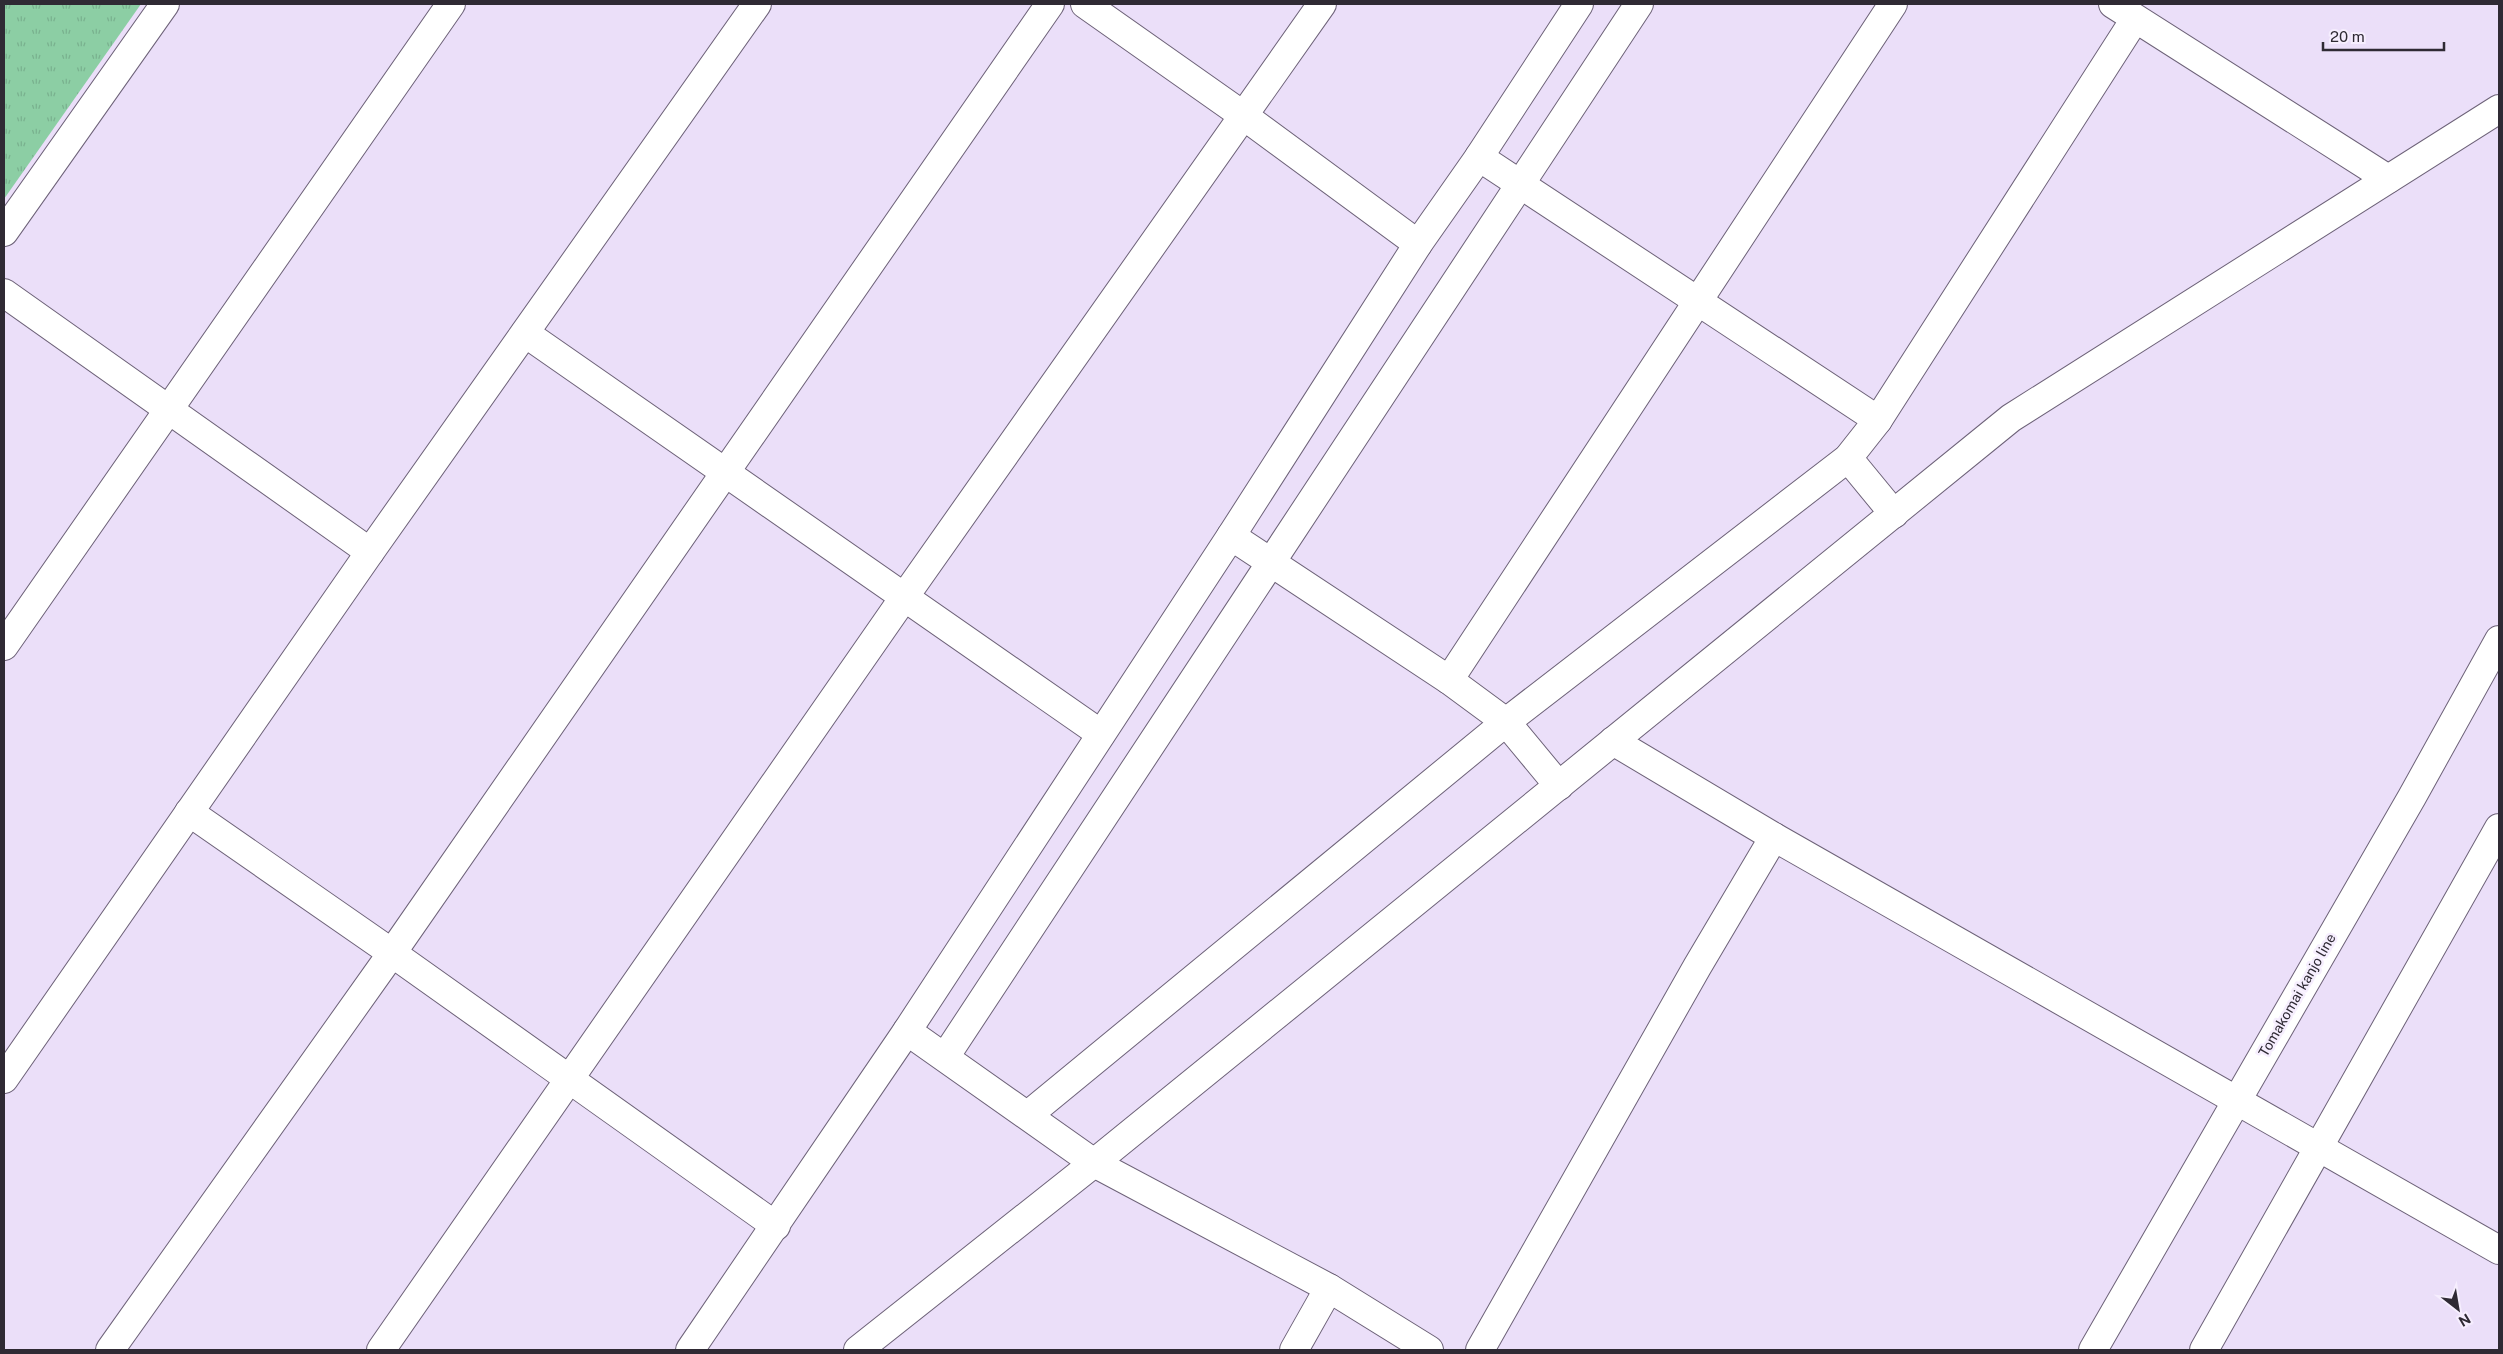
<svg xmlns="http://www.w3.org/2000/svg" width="2503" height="1354" font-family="'Public Sans',sans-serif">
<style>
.grass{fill:url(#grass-tufts)}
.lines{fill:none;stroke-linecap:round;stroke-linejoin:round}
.minor-casing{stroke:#6d6278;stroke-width:30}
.secondary-casing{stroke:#6d6278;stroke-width:30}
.minor{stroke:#fff;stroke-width:28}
.secondary{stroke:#fff;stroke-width:28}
.labels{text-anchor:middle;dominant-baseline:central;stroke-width:5;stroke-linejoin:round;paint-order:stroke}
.street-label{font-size:14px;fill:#2f2a34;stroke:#f6eefe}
</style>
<defs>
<pattern id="grass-tufts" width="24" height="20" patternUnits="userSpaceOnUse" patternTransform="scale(1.25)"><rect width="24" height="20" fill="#8ccea4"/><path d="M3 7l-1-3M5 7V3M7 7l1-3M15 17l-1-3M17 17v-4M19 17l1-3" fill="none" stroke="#79b18e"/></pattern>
</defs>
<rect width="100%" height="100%" fill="#ebdff9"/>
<!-- grass -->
<path class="grass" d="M4 4H141L4 199Z"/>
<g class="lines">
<!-- minor casing -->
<g class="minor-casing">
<g id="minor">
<path d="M1085 4 1244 116 1418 244"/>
<path d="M2113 4 2388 179"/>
<path d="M1479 157 1878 420"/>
<path d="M4 232 165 4"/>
<path d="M4 293 370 552"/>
<path d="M525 333 1101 734"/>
<path d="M1848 458 1894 514"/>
<path d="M1231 536 1449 680 1506 722 1559 786"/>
<path d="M4 646 451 4"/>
<path d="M1449 680 1893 4"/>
<path d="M1613 741 1774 837 2499 1250"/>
<path d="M189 812 392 953 776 1226"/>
<path d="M907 1031 1094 1163 1329 1288 1429 1350"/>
<path d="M945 1057 1639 4"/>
<path d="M4 1079 370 552 757 4"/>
<path d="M1028 1115 1506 722 1848 458 1878 420 2135 19"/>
<path d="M110 1350 392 953 1050 4"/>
<path d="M381 1350 905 596 1322 4"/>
<path d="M690 1350 907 1031 1231 536 1418 244 1479 157 1579 4"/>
<path d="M858 1350 1094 1163 2011 418 2499 109"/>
<path d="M1294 1350 1329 1288"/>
<path d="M1480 1350 1697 967 1774 837"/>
</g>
</g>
<!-- secondary casing -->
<g class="secondary-casing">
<g id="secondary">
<path d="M2093 1350 2412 797 2499 640"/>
<path d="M2204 1350 2499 828"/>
</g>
</g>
<!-- minor -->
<use href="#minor" class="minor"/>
<!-- secondary -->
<use href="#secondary" class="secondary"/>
</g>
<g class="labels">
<!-- street labels -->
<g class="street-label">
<text transform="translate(2297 995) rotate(-60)">Tomakomai kanjo line</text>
</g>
</g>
<!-- border -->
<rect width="2503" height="1354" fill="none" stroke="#2f2a34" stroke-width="10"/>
<!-- north arrow -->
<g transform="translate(2458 1309) rotate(149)" stroke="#f6eefe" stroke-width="4" paint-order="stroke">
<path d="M0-4L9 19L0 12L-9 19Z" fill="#2f2a34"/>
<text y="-8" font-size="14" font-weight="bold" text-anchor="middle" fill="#2f2a34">N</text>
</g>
<!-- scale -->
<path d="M2323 42v8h121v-8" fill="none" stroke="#2f2a34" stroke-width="2.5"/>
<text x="2330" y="42" font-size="15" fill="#2f2a34" stroke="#f6eefe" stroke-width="4" paint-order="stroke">20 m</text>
</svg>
